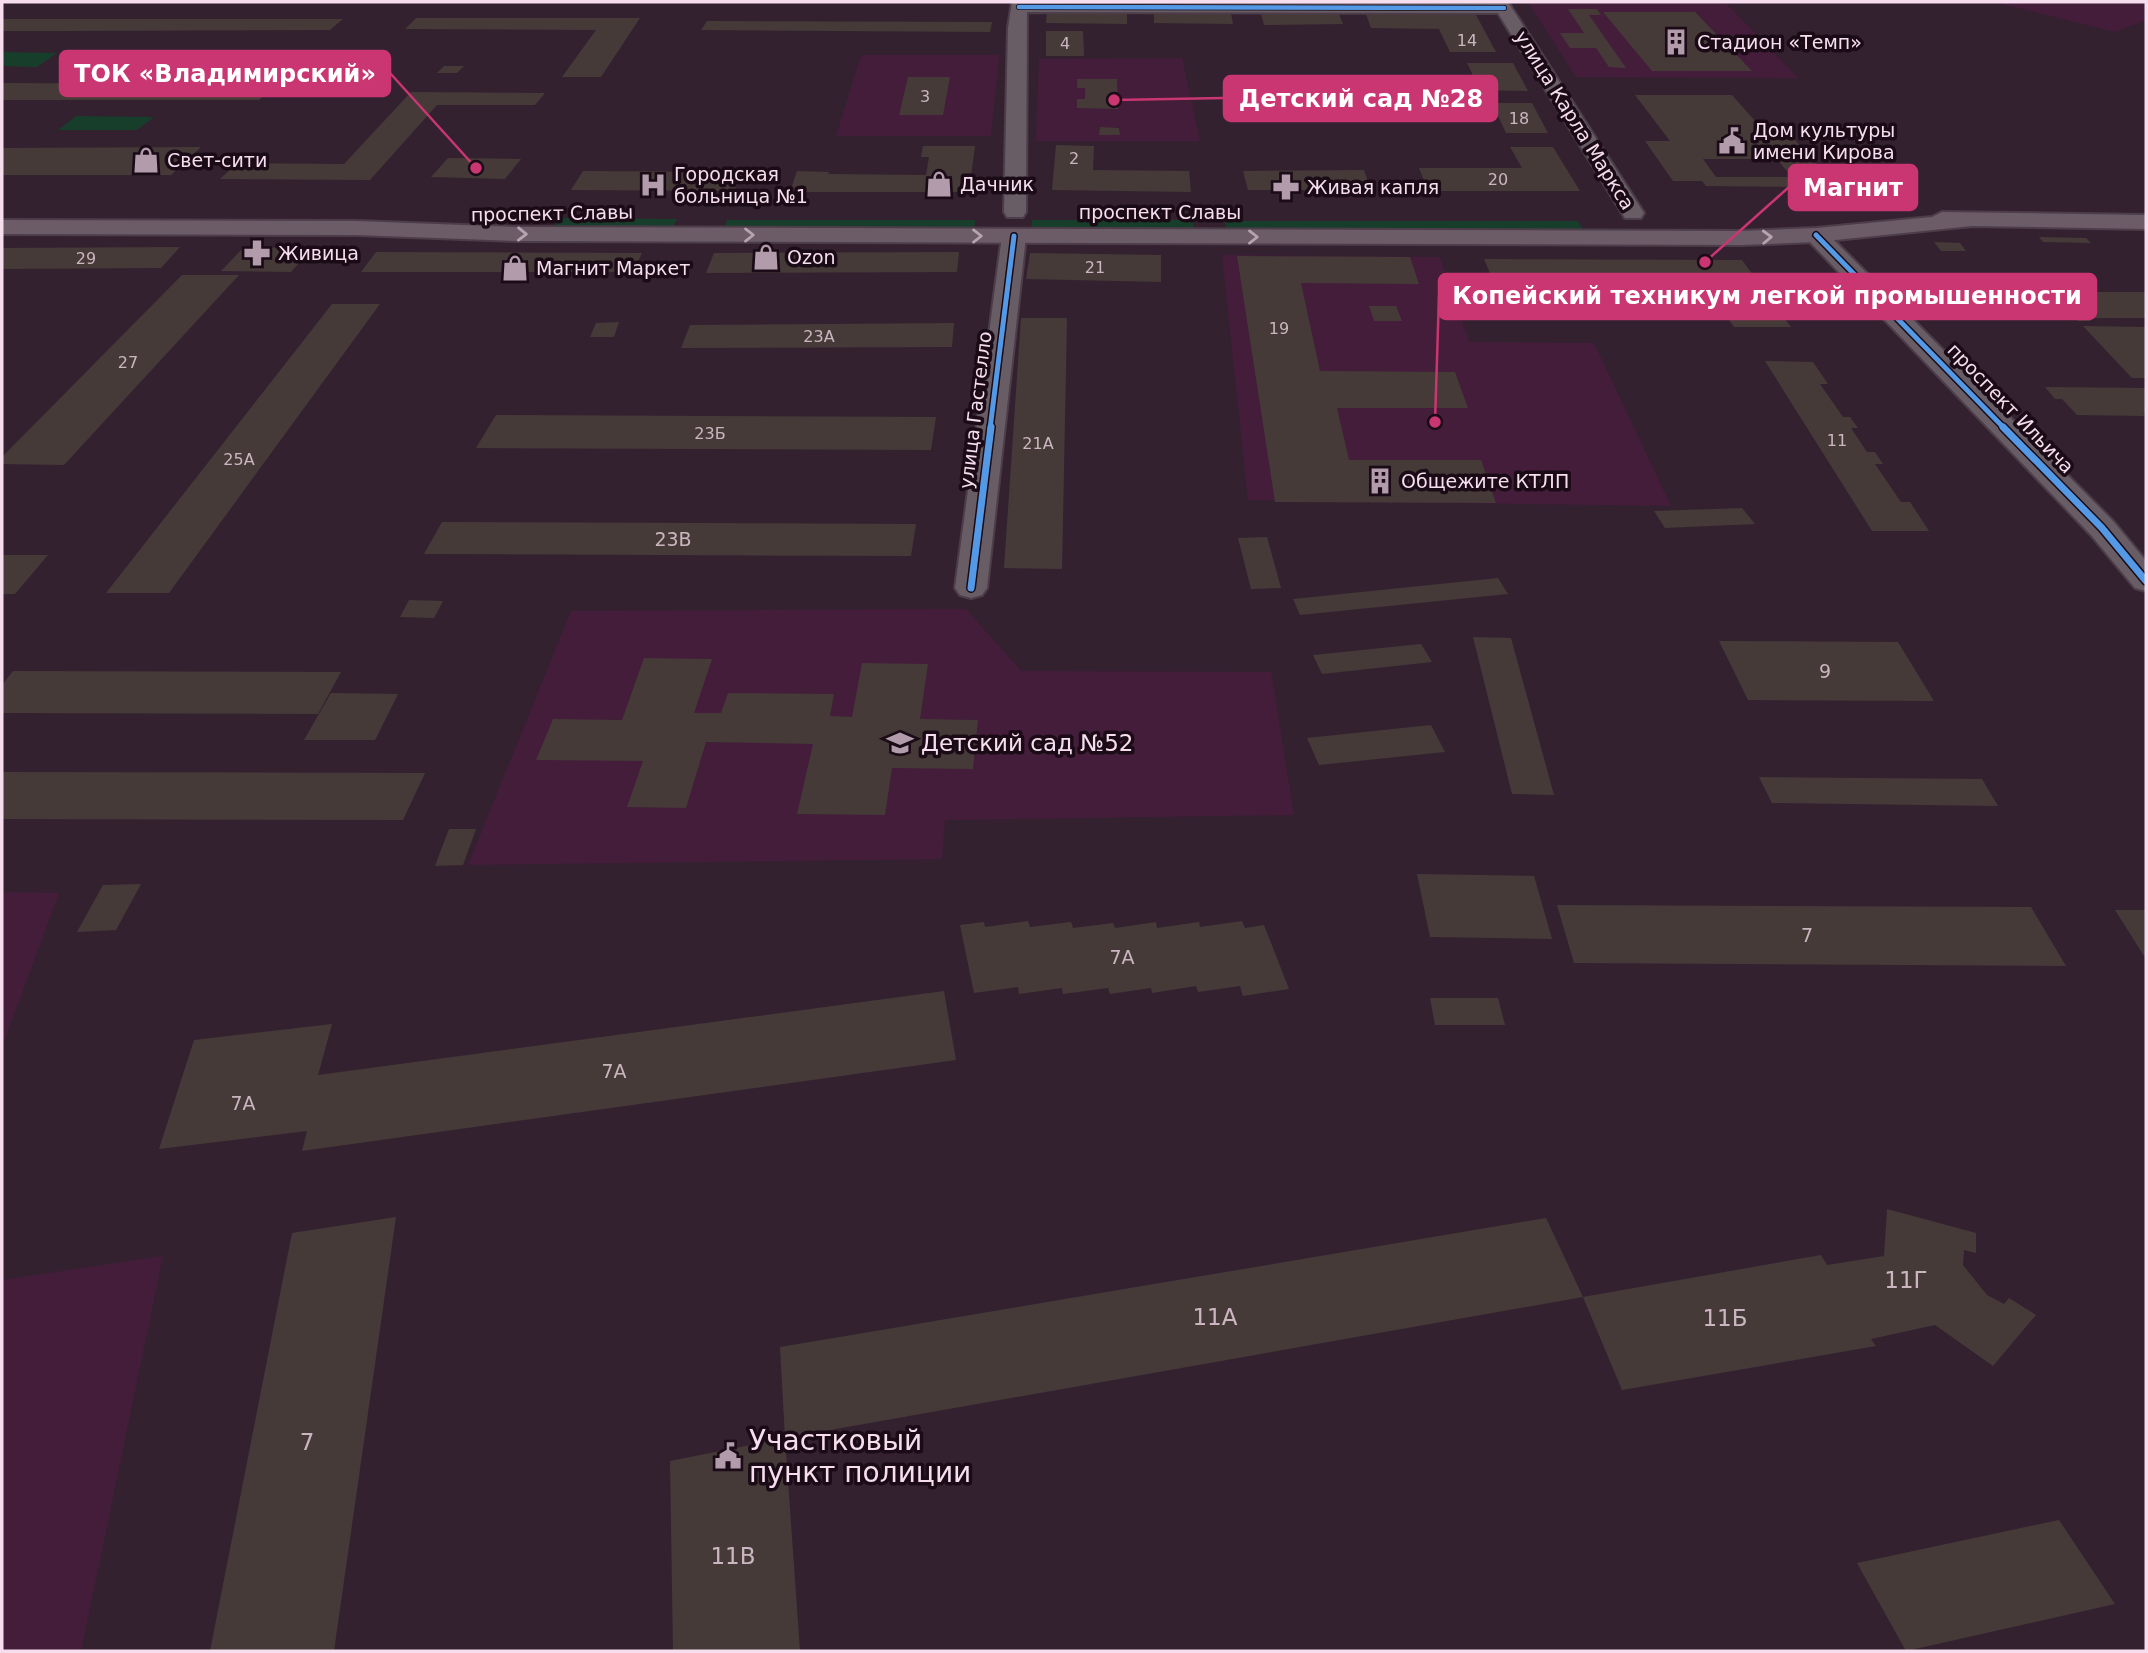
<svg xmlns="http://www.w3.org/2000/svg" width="2148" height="1653" font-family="'DejaVu Sans',sans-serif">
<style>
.built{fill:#431d3a}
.green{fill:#173e2b}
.building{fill:#453a38;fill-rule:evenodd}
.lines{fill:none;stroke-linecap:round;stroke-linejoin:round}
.minor-casing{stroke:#4d3d4a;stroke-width:4}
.major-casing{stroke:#4d3d4a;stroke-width:4}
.minor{fill:#685d65;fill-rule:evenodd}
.major{fill:#6b5c67;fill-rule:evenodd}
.cycleway-far2-casing{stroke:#1a0b16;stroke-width:6}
.cycleway-far1-casing{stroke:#1a0b16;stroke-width:8}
.cycleway-casing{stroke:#1a0b16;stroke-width:10}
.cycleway-far2{stroke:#5399e6;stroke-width:4.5}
.cycleway-far1{stroke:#5399e6;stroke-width:5}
.cycleway{stroke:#5399e6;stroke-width:7}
.oneway{stroke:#b7a4b1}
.labels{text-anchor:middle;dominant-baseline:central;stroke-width:7;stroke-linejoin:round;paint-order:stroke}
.far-number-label{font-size:16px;fill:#cab5c0}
.far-poi-label{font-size:19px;fill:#f6deee;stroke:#1a0b16;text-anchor:start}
.far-street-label{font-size:19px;fill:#f6deee;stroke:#1a0b16}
.number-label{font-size:19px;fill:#cab5c0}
.poi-label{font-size:23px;fill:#f6deee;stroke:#1a0b16;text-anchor:start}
.near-number-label{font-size:23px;fill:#cab5c0}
.near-poi-label{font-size:28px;fill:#f6deee;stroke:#1a0b16;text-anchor:start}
.leader{fill:none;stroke:#ca3671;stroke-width:2.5}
.callout-dot{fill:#ca3671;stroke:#1a0b16;stroke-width:2.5}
.callout{fill:#ca3671;stroke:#ca3671;stroke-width:2.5}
.callout-label{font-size:24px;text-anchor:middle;font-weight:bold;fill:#fff}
</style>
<rect width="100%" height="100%" fill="#342130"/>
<!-- built -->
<g class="built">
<path d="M1528 2H1725L1798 78 1576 77Z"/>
<path d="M1994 2H2146V20L2115 32Z"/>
<path d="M861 55H999L991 136H836Z"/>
<path d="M1182 58 1200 141H1036L1039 59Z"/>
<path d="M1222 255 1440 257 1469 342 1594 343 1671 506 1248 500Z"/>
<path d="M966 609 1021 671 1271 672 1294 815 945 820 942 859 468 865 571 611Z"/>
<path d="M2 892 59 893 2 1047Z"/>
<path d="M163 1256 81 1651H2V1280Z"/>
</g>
<!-- green -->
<g class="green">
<path d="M2 52 57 53 37 67 2 66Z"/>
<path d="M76 116 154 117 137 130H58Z"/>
<path d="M559 218 677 219 672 229H552Z"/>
<path d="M727 220H975L974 231H722Z"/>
<path d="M1032 220H1193L1194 231H1031Z"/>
<path d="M1225 221H1578L1585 233H1227Z"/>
</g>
<!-- building -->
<g class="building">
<path d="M1568 9H1597L1601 15H1589L1626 68 1609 67 1596 48H1570L1560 33H1584Z"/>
<path d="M1603 12H1695L1752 71H1652Z"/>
<path d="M1047 13H1127V24L1046 23Z"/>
<path d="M1154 13H1231L1233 24 1154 23Z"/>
<path d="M1261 14H1339L1343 24 1264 25Z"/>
<path d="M1366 14 1476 15 1496 52H1450L1439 29 1371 28Z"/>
<path d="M416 18H640L601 77H562L596 30 405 29Z"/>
<path d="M2 19H343L330 30 63 31H2Z"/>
<path d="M707 21 992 22 990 32 701 30Z"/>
<path d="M1046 31H1083L1084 56H1046Z"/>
<path d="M1467 63H1513L1528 91 1480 90Z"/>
<path d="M444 66H464L457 73H437Z"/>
<path d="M908 77H950L943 115H899Z"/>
<path d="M1077 79H1117L1118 109 1077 108V99H1085V88H1077Z"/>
<path d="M2 83 228 84H277L259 100H2Z"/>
<path d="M411 92 545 93 535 105H437L370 180 220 179 237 163 344 164Z"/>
<path d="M1635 95H1732L1772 140H1795L1833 182H1798L1802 187 1706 186 1702 181H1673L1645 141H1670ZM1703 159H1777L1792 177H1716Z"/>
<path d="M1492 103H1532L1548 133H1506Z"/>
<path d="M1100 127 1119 128 1120 135H1099Z"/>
<path d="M1056 145 1094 146 1093 170 1189 171 1191 192 1052 190Z"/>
<path d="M923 146H975L969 192H790L797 171 829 172 828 174 926 175 929 157H921Z"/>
<path d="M201 147 171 175H2V148Z"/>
<path d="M1510 147H1553L1580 191H1428L1419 168H1522Z"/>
<path d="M448 158 521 159 505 179 431 177Z"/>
<path d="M1364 170 1371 190H1248L1243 171Z"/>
<path d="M583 171 743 172 734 191 571 190Z"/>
<path d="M2039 237 2086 238 2091 243 2043 242Z"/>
<path d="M1934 242 1960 243 1966 251H1941Z"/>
<path d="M180 247 161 268 2 269V248Z"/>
<path d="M244 247 312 248 291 272 221 271Z"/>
<path d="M376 252 642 253 633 272H361Z"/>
<path d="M959 252 957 272 706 273 714 253Z"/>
<path d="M1030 253 1161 255V282L1026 279Z"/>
<path d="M1237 256 1410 257 1419 284 1301 283 1320 371 1455 372 1468 408H1337L1349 460H1481L1496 503 1275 502Z"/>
<path d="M1484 259 1742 260 1791 327H1734L1710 292H1720L1714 283H1540L1544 292H1498Z"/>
<path d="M2038 273H2053L2076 296H2098L2093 292H2146V318H2088L2091 321H2078L2053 295 1967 297 1956 285H1948L1940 276H2041Z"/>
<path d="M182 275H239L64 465 2 464V457Z"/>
<path d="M332 304H380L169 593H106Z"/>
<path d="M1369 306H1396L1402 321H1374Z"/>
<path d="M1021 318H1067L1062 569 1004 568Z"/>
<path d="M619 322 614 337H590L596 323Z"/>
<path d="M954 323 952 347 681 348 690 325Z"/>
<path d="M2083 326 2146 327V378H2132Z"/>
<path d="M1765 361 1813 362 1828 384H1820L1843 417H1850L1858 428H1851L1867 452H1875L1883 464H1875L1901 502H1910L1929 531H1872Z"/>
<path d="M2045 387 2146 388V413H2143L2145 416 2077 415 2062 399H2055Z"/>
<path d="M496 415 936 417 931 450 476 448Z"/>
<path d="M1742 508 1755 524 1665 528 1654 511Z"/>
<path d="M442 522 916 524 911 556 424 554Z"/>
<path d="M1267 537 1281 588 1251 589 1238 538Z"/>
<path d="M2 555H48L15 594H2Z"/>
<path d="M1498 578 1508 594 1300 615 1293 599Z"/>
<path d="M409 600 443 601 434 618 400 617Z"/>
<path d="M1473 637 1511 638 1554 795 1512 794Z"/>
<path d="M1719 641 1898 642 1934 701 1748 700Z"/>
<path d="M1421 644 1432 662 1322 674 1313 655Z"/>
<path d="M644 658 712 659 694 713H721L728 693 834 694 830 716 852 717 862 663 928 664 920 719 978 720 973 769 892 768 885 815 797 814 813 744 706 742 686 808 627 807 643 761 536 760 553 719 622 720Z"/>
<path d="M13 671 341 672 318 714 2 713V685Z"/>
<path d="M331 693 398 694 375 740H304Z"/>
<path d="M1431 725 1445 752 1319 765 1307 738Z"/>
<path d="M2 772 425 773 403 820 2 819Z"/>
<path d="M1759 777 1982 779 1998 806 1772 803Z"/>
<path d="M449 829H476L463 865 435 866Z"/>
<path d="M1417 874 1534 876 1552 939 1430 937Z"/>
<path d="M141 884 116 930 77 932 103 885Z"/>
<path d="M1557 905 2031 907 2066 966 1574 963Z"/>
<path d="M2115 910H2146V959Z"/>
<path d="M1028 921 1030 927 1071 922 1073 928 1113 923 1115 928 1156 922 1157 928 1199 922 1200 927 1242 921 1245 928 1264 925 1289 989 1243 996 1240 986 1198 992 1196 986 1152 993 1151 988 1110 994 1108 988 1063 994 1062 988 1019 994 1018 987 974 993 960 925 984 922 985 927Z"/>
<path d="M944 991 956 1060 302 1151 307 1131 159 1149 194 1040 332 1024 318 1075Z"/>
<path d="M1430 998H1498L1505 1025H1435Z"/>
<path d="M1887 1209 1976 1233V1253L1964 1250 1963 1265 1987 1295 2004 1304 2009 1298 2036 1315 1993 1366 1935 1325 1871 1339 1876 1346 1622 1390 1583 1297 1821 1255 1827 1265 1884 1256Z"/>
<path d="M396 1217 334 1651H210L292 1233Z"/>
<path d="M1546 1218 1583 1297 785 1438 780 1347Z"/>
<path d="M785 1438 800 1651H673L670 1461Z"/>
<path d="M2059 1520 2115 1604 1906 1651 1857 1563Z"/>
</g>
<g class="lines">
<!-- minor casing -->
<g class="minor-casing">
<g id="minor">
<path d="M1012 2H1508L1644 213 1641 218H1625L1498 13 1027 12 1026 212 1023 217H1007L1004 212 1008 28Z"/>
<path d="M1816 228 1824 230 2113 521 2146 561V591L2135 588 2091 535 1808 240 1804 235 1808 230Z"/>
<path d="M1014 229 1022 231 1026 236 987 588 982 595 971 598 960 595 955 588 1002 236 1006 231Z"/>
</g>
</g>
<!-- major casing -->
<g class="major-casing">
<path id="major" d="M1942 212 2146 215V229L1972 226 1816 242 1741 245 518 241 356 235 2 234V220L356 221 518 227 1741 231 1816 228 1932 217Z"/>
</g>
<!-- minor -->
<use href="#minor" class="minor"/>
<!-- major -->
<use href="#major" class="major"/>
<!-- cycleway-far2 casing -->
<g class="cycleway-far2-casing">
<path id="cycleway-far2" d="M1019 7 1504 8"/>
</g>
<!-- cycleway-far1 casing -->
<g class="cycleway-far1-casing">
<g id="cycleway-far1">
<path d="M1816 235 2005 429"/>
<path d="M990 429 1014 236"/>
</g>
</g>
<!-- cycleway casing -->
<g class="cycleway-casing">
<g id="cycleway">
<path d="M2003 427 2102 528 2146 581"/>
<path d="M971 588 991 427"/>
</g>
</g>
<!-- cycleway-far2 -->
<use href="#cycleway-far2" class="cycleway-far2"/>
<!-- cycleway-far1 -->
<use href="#cycleway-far1" class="cycleway-far1"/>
<!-- cycleway -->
<use href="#cycleway" class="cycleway"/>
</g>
<!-- one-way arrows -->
<defs><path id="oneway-chevron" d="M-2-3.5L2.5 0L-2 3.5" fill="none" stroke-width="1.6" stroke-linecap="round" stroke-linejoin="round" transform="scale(1.75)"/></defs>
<g class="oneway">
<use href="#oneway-chevron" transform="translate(522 234) rotate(1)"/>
<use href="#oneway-chevron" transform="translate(749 235)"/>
<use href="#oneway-chevron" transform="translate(977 236)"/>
<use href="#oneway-chevron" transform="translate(1253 237)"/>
<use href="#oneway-chevron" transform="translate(1767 237) rotate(-2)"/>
</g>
<!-- icons -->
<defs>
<g id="building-bare" transform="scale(2.1)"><path d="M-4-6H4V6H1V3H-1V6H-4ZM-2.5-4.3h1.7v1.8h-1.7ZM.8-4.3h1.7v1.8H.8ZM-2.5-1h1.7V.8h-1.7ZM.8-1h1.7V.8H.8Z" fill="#b29cac" stroke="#1a0b16" stroke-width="2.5" paint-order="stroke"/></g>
<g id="civic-bare" transform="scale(2.1)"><path d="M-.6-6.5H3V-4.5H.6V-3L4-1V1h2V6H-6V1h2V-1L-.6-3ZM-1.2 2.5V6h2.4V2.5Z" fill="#b29cac" stroke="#1a0b16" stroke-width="2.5" paint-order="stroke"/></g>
<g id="shop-bare" transform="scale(2.1)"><path d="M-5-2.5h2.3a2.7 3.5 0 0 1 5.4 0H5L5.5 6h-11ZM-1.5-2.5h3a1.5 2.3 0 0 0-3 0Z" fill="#b29cac" stroke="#1a0b16" stroke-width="2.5" paint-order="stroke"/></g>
<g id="hospital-bare" transform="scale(2.1)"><path d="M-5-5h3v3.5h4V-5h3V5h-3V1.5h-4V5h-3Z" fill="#b29cac" stroke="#1a0b16" stroke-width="2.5" paint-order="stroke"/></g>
<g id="pharmacy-bare" transform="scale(2.1)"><path d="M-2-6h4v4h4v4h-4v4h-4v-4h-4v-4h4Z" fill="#b29cac" stroke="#1a0b16" stroke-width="2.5" paint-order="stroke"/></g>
<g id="school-bare" transform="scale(2.1)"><path d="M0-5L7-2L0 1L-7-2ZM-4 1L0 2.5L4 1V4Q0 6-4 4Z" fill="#b29cac" stroke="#1a0b16" stroke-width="2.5" paint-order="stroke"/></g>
</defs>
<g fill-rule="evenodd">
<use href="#building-bare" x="1676" y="42"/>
<use href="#civic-bare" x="1732" y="141"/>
<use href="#shop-bare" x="146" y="160"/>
<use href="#shop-bare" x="939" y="184"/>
<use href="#hospital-bare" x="653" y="185"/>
<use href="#pharmacy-bare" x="1286" y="187"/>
<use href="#pharmacy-bare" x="257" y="253"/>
<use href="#shop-bare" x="766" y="257"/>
<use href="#shop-bare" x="515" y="268"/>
<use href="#building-bare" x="1380" y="481"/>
<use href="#school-bare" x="900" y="743"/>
<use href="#civic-bare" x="728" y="1456"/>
</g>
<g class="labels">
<!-- far-number labels -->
<g class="far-number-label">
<text x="1467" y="40">14</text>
<text x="1065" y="43">4</text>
<text x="925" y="96">3</text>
<text x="1519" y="118">18</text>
<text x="1074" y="158">2</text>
<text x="1498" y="179">20</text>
<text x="86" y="258">29</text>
<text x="1095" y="267">21</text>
<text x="1279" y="328">19</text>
<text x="819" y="336">23А</text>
<text x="128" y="362">27</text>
<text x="710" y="433">23Б</text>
<text x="1837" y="440">11</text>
<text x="1038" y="443">21А</text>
<text x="239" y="459">25А</text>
</g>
<!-- far-poi labels -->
<g class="far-poi-label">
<text x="1697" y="42">Стадион «Темп»</text>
<text x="1753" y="130">Дом культуры<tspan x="1753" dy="22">имени Кирова</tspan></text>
<text x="167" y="160">Свет-сити</text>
<text x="674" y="174">Городская<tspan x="674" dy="22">больница №1</tspan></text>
<text x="960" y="184">Дачник</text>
<text x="1307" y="187">Живая капля</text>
<text x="278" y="253">Живица</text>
<text x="787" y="257">Ozon</text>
<text x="536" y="268">Магнит Маркет</text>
<text x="1401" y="481">Общежите КТЛП</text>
</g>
<!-- far-street labels -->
<g class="far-street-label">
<text transform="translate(1575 120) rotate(58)">улица Карла Маркса</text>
<text x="1160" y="212">проспект Славы</text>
<text transform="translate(552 213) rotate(-1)">проспект Славы</text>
<text transform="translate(2011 408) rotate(46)">проспект Ильича</text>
<text transform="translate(975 410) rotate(-83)">улица Гастелло</text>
</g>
<!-- number labels -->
<g class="number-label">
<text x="673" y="539">23В</text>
<text x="1825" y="671">9</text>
<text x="1807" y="935">7</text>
<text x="1122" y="957">7А</text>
<text x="614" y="1071">7А</text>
<text x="243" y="1103">7А</text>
</g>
<!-- poi labels -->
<g class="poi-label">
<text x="921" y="743">Детский сад №52</text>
</g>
<!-- near-number labels -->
<g class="near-number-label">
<text x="1906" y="1280">11Г</text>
<text x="1215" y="1317">11А</text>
<text x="1725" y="1318">11Б</text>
<text x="307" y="1442">7</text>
<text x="733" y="1556">11В</text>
</g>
<!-- near-poi labels -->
<g class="near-poi-label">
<text x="749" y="1440">Участковый<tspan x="749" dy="32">пункт полиции</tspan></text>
</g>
</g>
<!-- callouts -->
<path class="leader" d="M476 168L390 73M1114 100L1224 98M1705 262L1789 187M1435 422L1439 296"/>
<g class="callout-dot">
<circle cx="476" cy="168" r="7"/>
<circle cx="1114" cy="100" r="7"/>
<circle cx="1705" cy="262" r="7"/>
<circle cx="1435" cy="422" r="7"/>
</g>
<g class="callout">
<rect x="60" y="51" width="330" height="45" rx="7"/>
<rect x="1224" y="76" width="273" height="45" rx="7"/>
<rect x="1789" y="165" width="128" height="45" rx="7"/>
<rect x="1439" y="274" width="657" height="45" rx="7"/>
</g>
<g class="callout-label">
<text x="225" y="82">ТОК «Владимирский»</text>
<text x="1361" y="107">Детский сад №28</text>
<text x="1853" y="196">Магнит</text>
<text x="1767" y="304">Копейский техникум легкой промышенности</text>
</g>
<!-- border -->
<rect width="2148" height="1653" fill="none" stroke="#f6deee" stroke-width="7"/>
</svg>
